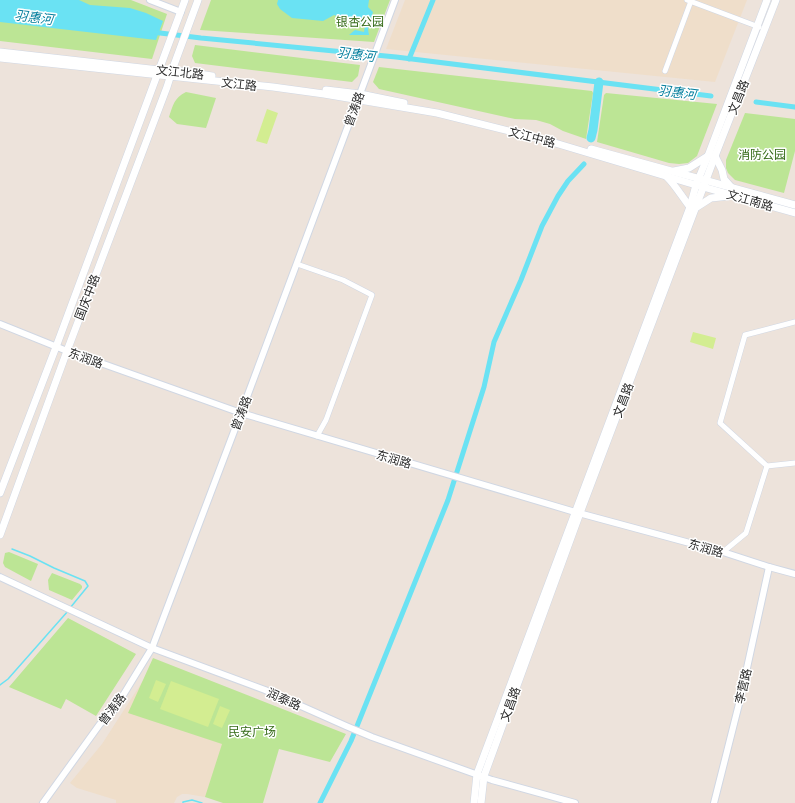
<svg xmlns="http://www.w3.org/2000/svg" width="795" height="803" font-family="Ubuntu,'Noto Sans SC',sans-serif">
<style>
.education{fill:#efdeca}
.green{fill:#bce595}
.pitch{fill:#d3ed91}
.water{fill:#6ae2f3}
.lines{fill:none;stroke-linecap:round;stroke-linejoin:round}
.stream{stroke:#6ae2f3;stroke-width:1.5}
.canal{stroke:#6ae2f3;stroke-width:5}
.river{stroke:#6ae2f3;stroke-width:9}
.minor-casing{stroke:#d0d7e3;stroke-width:6}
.tertiary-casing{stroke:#d0d7e3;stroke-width:8}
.secondary-casing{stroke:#d0d7e3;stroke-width:8}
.minor{stroke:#fff;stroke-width:5}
.tertiary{stroke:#fff;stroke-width:6}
.secondary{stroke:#fff;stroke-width:7}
.labels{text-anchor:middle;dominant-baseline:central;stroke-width:3;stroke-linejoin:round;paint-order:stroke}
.park-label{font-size:12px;fill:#346a17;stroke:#fff}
.street-label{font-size:12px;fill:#2a2a2a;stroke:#fff}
.water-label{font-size:13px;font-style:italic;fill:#08819f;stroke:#fff}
</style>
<rect width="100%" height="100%" fill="#ede3db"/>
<!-- education -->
<g class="education">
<path d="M405 0H747L715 82 386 49Z"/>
<path d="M153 665 254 701 205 797 187 794H182L177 797 174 803H116V800L77 788 70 783 102 744Z"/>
</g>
<!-- green -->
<g class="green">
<path d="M0 0H131L167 14 152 59 0 41Z"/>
<path d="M211 0H390L374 42 200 30Z"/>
<path d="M195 45 360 65 358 76 352 82 195 63 192 56Z"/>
<path d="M379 67 592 91 593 93 586 139 563 131 550 124 536 120 515 119 379 89 373 82Z"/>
<path d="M186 92 216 98 206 128 177 124 169 117C173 105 174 98 186 92Z"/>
<path d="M606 93 717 104 697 156 688 163 679 164 669 163 597 142 604 95Z"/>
<path d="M745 113 795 119V151L784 193 735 180 728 173 726 168V160Z"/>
<path d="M9 552 38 564 31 581 5 567 3 563 5 553Z"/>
<path d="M52 573 80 584 82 586V588L72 600 49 590 48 580Z"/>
<path d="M68 618 136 654 96 716 66 699 61 709 9 687Z"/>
<path d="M153 658 346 734 330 762 279 749 263 803H223L205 797 222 744 128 713Z"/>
</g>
<!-- pitch -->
<g class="pitch">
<path d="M267 109 278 113 267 144 256 141Z"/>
<path d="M693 332 716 338 713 349 690 342Z"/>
<path d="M156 680 166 684 158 702 149 698Z"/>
<path d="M171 681 219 699 208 727 160 709Z"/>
<path d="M220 706 230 710 222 728 213 724Z"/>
</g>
<!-- water -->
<g class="water">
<path d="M0 0H79L90 5 130 8 146 13 163 21 156 40 0 22Z"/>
<path d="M278 0H369L368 7 373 12 368 29 369 35H349L355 30 364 32 365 26 352 19H345L334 15 323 21 292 18 280 9 277 4Z"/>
</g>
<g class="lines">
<!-- stream -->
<g class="stream">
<path d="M12 549 30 556 54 568 85 581 88 586 70 608"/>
<path d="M0 685 8 679 68 611"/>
<path d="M183 803V802L192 800 202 803"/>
</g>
<!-- canal -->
<g class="canal">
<path d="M152 32 201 38 396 57 711 96"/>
<path d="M409 59 433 0"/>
<path d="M756 102 795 107"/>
<path d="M320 803 351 741 448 500 484 387 494 342 521 280 542 226 558 196 568 181 584 164"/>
</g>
<!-- river -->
<path class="river" d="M591 138 593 130 599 82"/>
<!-- minor casing -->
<g class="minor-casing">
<g id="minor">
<path d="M687 0 759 27"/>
<path d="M665 71 691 1"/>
<path d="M297 264 343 280 372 295 326 420 317 436"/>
<path d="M767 466 795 463"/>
<path d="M723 552 746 533 767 466 720 423 745 335 795 322"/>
</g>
</g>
<!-- tertiary casing -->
<g class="tertiary-casing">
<g id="tertiary">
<path d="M150 0 181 12"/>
<path d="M0 324 67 351 241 413 575 512 723 552 769 567 795 574"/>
<path d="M0 577 152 648 265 690 346 726 372 737 492 780 575 803"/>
<path d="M43 803 100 724 114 710 152 648 241 413 395 0"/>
<path d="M714 803 740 700 769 567"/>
</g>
</g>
<!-- secondary casing -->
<g class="secondary-casing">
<g id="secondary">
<path d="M0 52 159 70H173L212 76"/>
<path d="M0 58 273 87 324 94 437 113 545 140 689 183 795 213"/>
<path d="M326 90 360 94 404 103"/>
<path d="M591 149 795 205"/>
<path d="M715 156 722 170 724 179 732 188"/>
<path d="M674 171 689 168 708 156"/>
<path d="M667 177C676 186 682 197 690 207"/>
<path d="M697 207 711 198 730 196"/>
<path d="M0 493 56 347 185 0"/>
<path d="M0 535 67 351 167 87 174 65 198 0"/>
<path d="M474 803 477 774 690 207 696 185 708 156 767 0"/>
<path d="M481 803 484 776 580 513 706 180 715 156 776 0"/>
</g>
</g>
<!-- minor -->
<use href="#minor" class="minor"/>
<!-- tertiary -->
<use href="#tertiary" class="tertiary"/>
<!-- secondary -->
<use href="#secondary" class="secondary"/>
</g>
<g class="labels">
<!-- park labels -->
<g class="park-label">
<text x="360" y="21">银杏公园</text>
<text x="762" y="154">消防公园</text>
<text x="252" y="731">民安广场</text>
</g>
<!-- street labels -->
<g class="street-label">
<text transform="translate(180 72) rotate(6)">文江北路</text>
<text transform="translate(239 84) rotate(6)">文江路</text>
<text transform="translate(738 97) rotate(-68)">文昌路</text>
<text transform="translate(354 109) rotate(-70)">曾涛路</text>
<text transform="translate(532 137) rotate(15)">文江中路</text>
<text transform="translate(750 200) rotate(16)">文江南路</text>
<text transform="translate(87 297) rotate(-69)">国庆中路</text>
<text transform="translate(86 358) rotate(20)">东润路</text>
<text transform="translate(623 400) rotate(-69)">文昌路</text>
<text transform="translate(241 413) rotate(-69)">曾涛路</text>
<text transform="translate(394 459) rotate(16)">东润路</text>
<text transform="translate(706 548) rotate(16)">东润路</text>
<text transform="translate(743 686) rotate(-77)">李营路</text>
<text transform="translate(284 699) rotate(24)">润泰路</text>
<text transform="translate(510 704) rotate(-70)">文昌路</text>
<text transform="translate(112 709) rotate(-53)">曾涛路</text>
</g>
<!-- water labels -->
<g class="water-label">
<text transform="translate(34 17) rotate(7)">羽惠河</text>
<text transform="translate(356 54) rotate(7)">羽惠河</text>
<text transform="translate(677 92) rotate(7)">羽惠河</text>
</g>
</g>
</svg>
